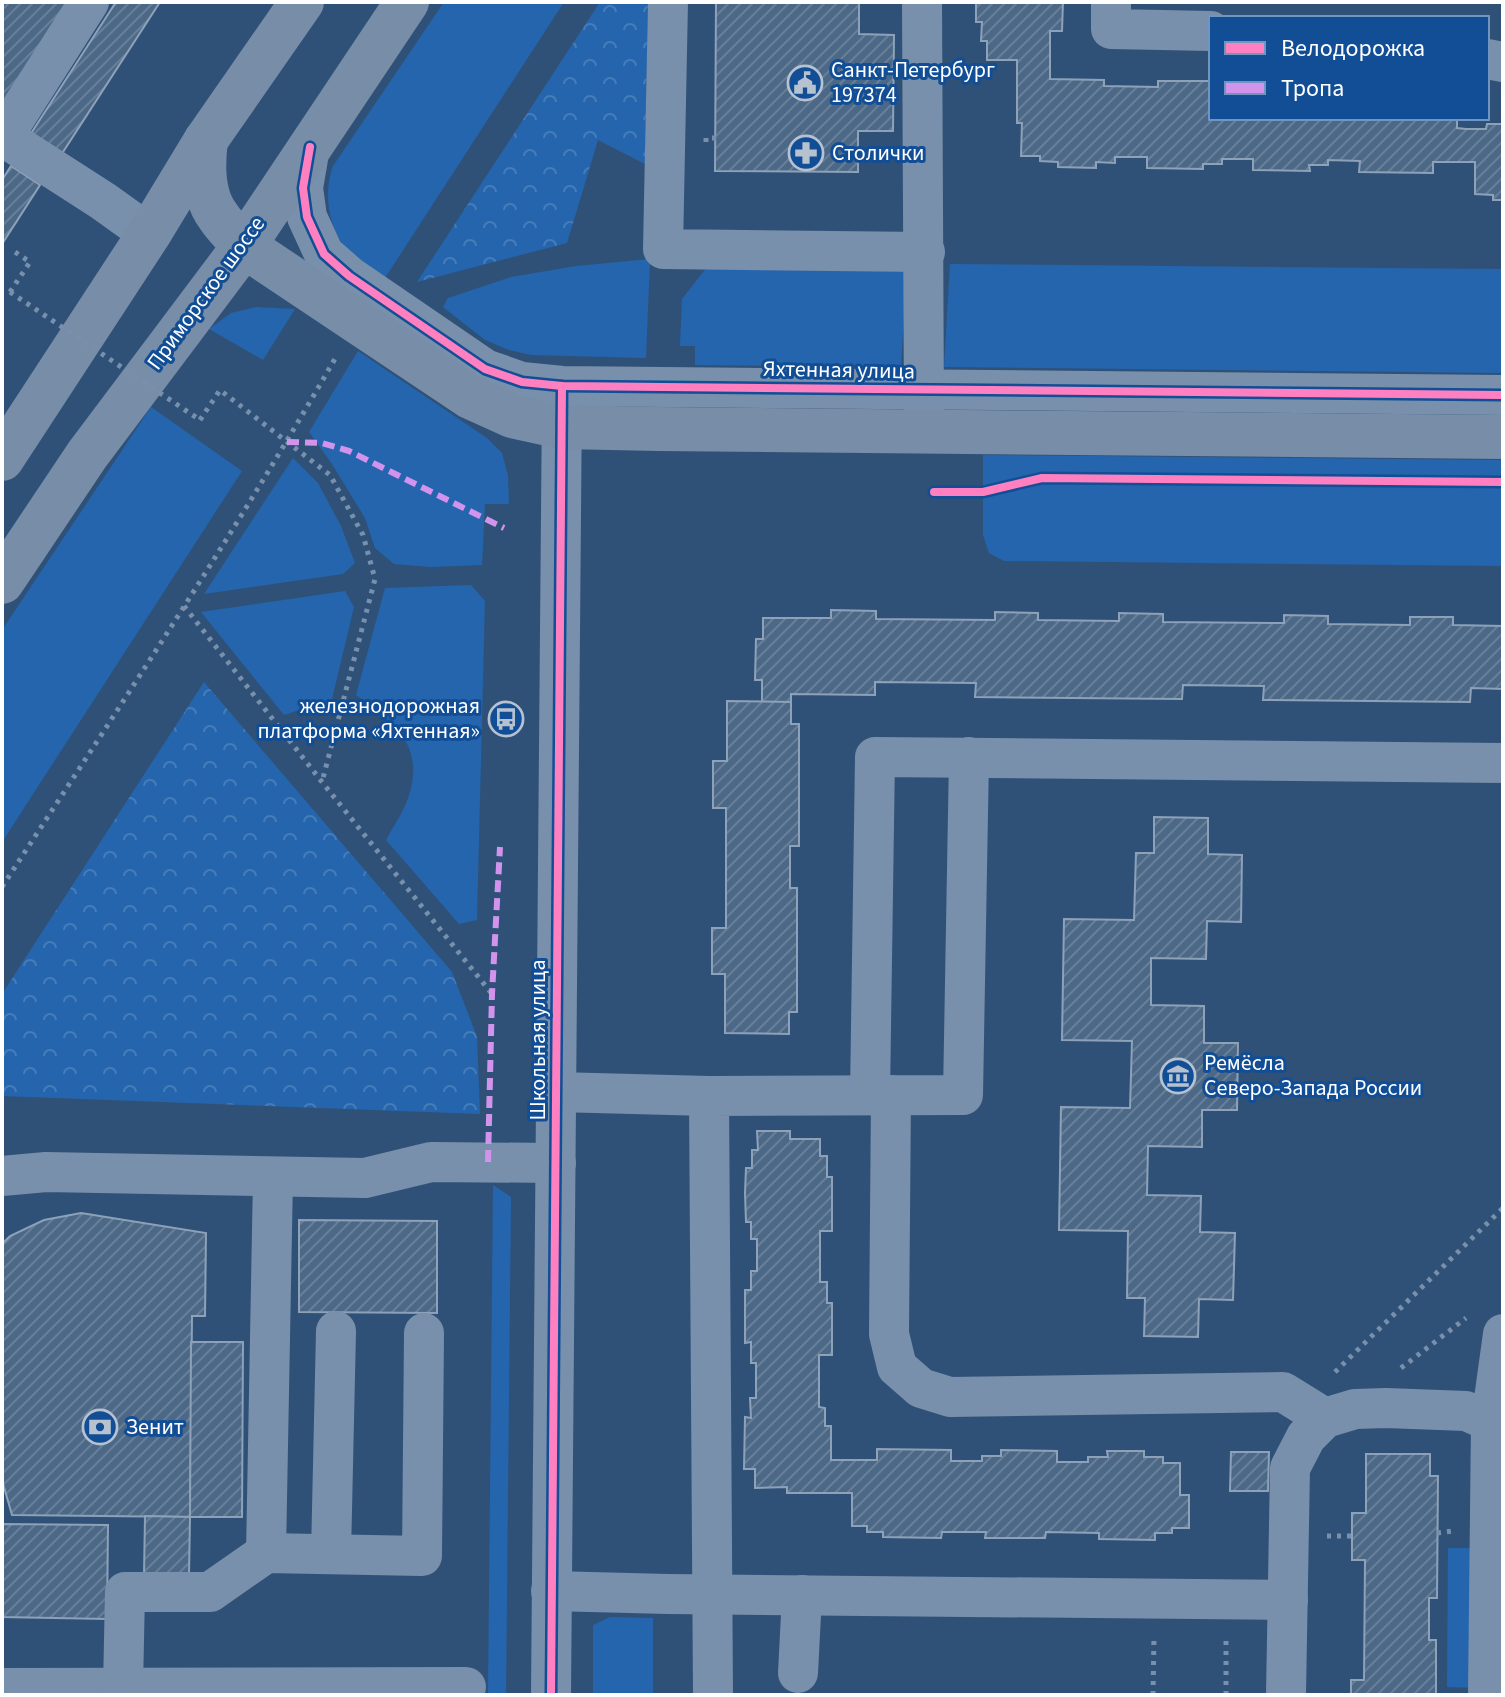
<svg xmlns="http://www.w3.org/2000/svg" width="1505" height="1697" font-family="'Source Sans 3',sans-serif">
<style>
.green{fill:#2565ad}
.forest{fill:url(#forest-crowns)}
.building{fill:url(#building-hatch);stroke:#8da1b8;stroke-width:2}
.lines{fill:none;stroke-linecap:round;stroke-linejoin:round}
.path{stroke:#7890ab;stroke-width:5;stroke-dasharray:4 6;stroke-linecap:butt}
.minor{stroke:#7890ab;stroke-width:40}
.major{stroke:#778da8;stroke-width:44}
.path-bridge{stroke:#7890ab;stroke-width:5;stroke-dasharray:4 6;stroke-linecap:butt}
.quiet{stroke:#d193ec;stroke-width:6;stroke-dasharray:12 6;stroke-linecap:butt}
.cycleway-casing{stroke:#114e96;stroke-width:13}
.cycleway{stroke:#ff80c0;stroke-width:8}
.labels{text-anchor:middle;dominant-baseline:central;stroke-width:6;stroke-linejoin:round;paint-order:stroke}
.poi-label{font-size:22px;fill:#fff;stroke:#114e96;text-anchor:start}
.street-label{font-size:22px;fill:#fff;stroke:#114e96}
</style>
<defs>
<pattern id="forest-crowns" width="20" height="18" patternUnits="userSpaceOnUse" patternTransform="scale(2)"><rect width="20" height="18" fill="#2565ad"/><path d="M2 6a3 3 0 1 1 6 0M12 15a3 3 0 1 1 6 0" fill="none" stroke="#467cb9"/></pattern>
<pattern id="building-hatch" width="6" height="6" patternUnits="userSpaceOnUse" patternTransform="scale(2)"><rect width="6" height="6" fill="#4c6887"/><path d="M-1 1l2-2M0 6l6-6M5 7l2-2" fill="none" stroke="#677f99"/></pattern>
</defs>
<rect width="100%" height="100%" fill="#2f5178"/>
<!-- green -->
<g class="green">
<path d="M444 2H564L385 278C372 268 353 258 344 246 327 223 324 192 333 166Z"/>
<path d="M650 259 646 358 531 355 509 350 485 340 443 307 448 298 511 277 576 266Z"/>
<path d="M710 263 907 264 901 367 695 365V346H680L682 299Z"/>
<path d="M950 264 1503 269V373L944 367Z"/>
<path d="M256 307 295 309 263 360 209 329 231 313Z"/>
<path d="M358 351 487 438 502 453 508 476 509 504H485L482 565 431 567 394 564 375 548 365 518 332 464 309 432Z"/>
<path d="M151 407 242 471 2 842V630Z"/>
<path d="M983 455 1503 460V566L1004 561 989 553 983 535Z"/>
<path d="M293 458 318 483 341 526 355 563 343 574 204 594Z"/>
<path d="M471 585 485 601 477 920 459 924 386 840C393 827 402 814 407 801 427 747 396 723 356 695L385 588Z"/>
<path d="M345 591 354 607 332 699 284 715 201 612Z"/>
<path d="M493 1185 511 1197 506 1695H488Z"/>
<path d="M1448 1548H1482L1481 1688 1447 1687Z"/>
<path d="M610 1617 653 1618V1695H593V1625Z"/>
</g>
<!-- forest -->
<g class="forest">
<path d="M600 2H648L645 164 598 140 567 243 417 282Z"/>
<path d="M204 682 452 972 477 1037 480 1114 2 1096V994Z"/>
</g>
<!-- building -->
<g class="building">
<path d="M2 2H69L7 103 2 100Z"/>
<path d="M116 2H160L61 155 30 135Z"/>
<path d="M716 2H859V34L894 35 893 131H858V172L715 171Z"/>
<path d="M976 2H1063L1062 31H1050V79L1104 80V86L1158 87V81H1211V118H1457V128L1466 129H1486L1487 124H1503V200H1493V195L1475 194V162H1433V173L1359 172 1360 161 1328 160V165H1309L1310 171 1253 170V159H1222V164H1203V169L1147 168V157H1115V163L1096 162V168L1058 167V162L1040 161V156H1021L1022 123H1017V60H987V41H981L982 22H976Z"/>
<path d="M11 166 40 185 2 244V180Z"/>
<path d="M831 610 876 611V619L995 620V612L1038 613V620L1119 621V613L1163 614V622L1284 623V615L1328 616V624L1410 625V617H1453V625L1503 626V689L1471 688 1470 702 1263 700 1264 686 1183 685 1182 699 975 697 976 683 875 682V695L791 694V702H762V680H755L756 639H763V618H831Z"/>
<path d="M727 701 791 702V724H799V846H790V888H797V1012H789V1034L725 1033V974H712V928H726V808H713V761H727Z"/>
<path d="M1154 817 1208 818V854L1242 855 1241 922 1207 921 1206 959 1151 958V1005L1204 1006V1043H1238L1237 1110H1202V1147L1148 1146 1147 1195 1201 1196 1200 1232 1235 1233 1233 1300 1199 1299 1198 1337 1144 1336 1145 1298H1127L1128 1231 1059 1230 1061 1107 1130 1108 1132 1041 1062 1040 1064 919 1134 920 1136 853H1154Z"/>
<path d="M757 1131H790V1139H820V1156H827V1177H832V1231H820V1282H827V1303H832V1355H819V1407L825 1408V1426H831V1460H877V1449L951 1450V1461H982V1456H1001V1450L1057 1451V1462H1088V1457H1108L1107 1451H1144V1457H1163V1463H1180V1495H1189V1528H1172V1533H1155V1540L1099 1539V1533L1046 1532 1045 1538H985L986 1532H942L941 1538 883 1537V1532H867V1526H852V1493H787V1487L755 1488V1469H744L745 1417 751 1418 750 1398H756V1363H751V1342L745 1343V1290H751V1271H757V1239H751V1222H746L745 1193 746 1168H752V1150H758Z"/>
<path d="M81 1213 206 1233 205 1316H192L190 1517 12 1515 2 1480V1244L10 1236 44 1220Z"/>
<path d="M299 1220 437 1221V1313L299 1312Z"/>
<path d="M191 1342H243L242 1517H190Z"/>
<path d="M1231 1452H1269L1268 1491H1230Z"/>
<path d="M1366 1454H1430V1476H1438L1437 1598H1429V1640H1436V1695H1351V1680H1364L1365 1560H1352V1513H1366Z"/>
<path d="M145 1516 190 1517 189 1575H144Z"/>
<path d="M2 1524 108 1525 107 1619 2 1617Z"/>
</g>
<g class="lines">
<!-- path -->
<g class="path">
<path d="M706 142V138H716"/>
<path d="M10 292 30 262 12 250"/>
<path d="M200 420 220 390 330 475 363 535 375 579 322 782"/>
<path d="M184 606 322 782 492 994"/>
<path d="M2 887C116 712 232 538 336 357"/>
<path d="M1401 1368 1466 1318"/>
<path d="M1335 1372 1503 1208"/>
<path d="M1437 1533 1452 1531"/>
<path d="M1327 1536H1352"/>
<path d="M1153 1695 1154 1636"/>
<path d="M1226 1695V1636"/>
</g>
<!-- minor -->
<g class="minor">
<path d="M668 2 663 249 925 252"/>
<path d="M922 2 924 414"/>
<path d="M1111 2V29L1211 31"/>
<path d="M1487 59 1503 62"/>
<path d="M2 136 103 201 149 234"/>
<path d="M3 137 89 2"/>
<path d="M310 147 303 188 307 217 324 254 349 276 485 369 522 382 562 386 1503 395"/>
<path d="M556 1092 709 1096"/>
<path d="M870 1095 875 757 1503 763"/>
<path d="M891 1095 889 1334 897 1367 921 1388 950 1397 1283 1392 1325 1418"/>
<path d="M2 1176 46 1172 365 1178 431 1162 556 1163"/>
<path d="M266 1553 273 1177"/>
<path d="M331 1554 336 1331"/>
<path d="M551 1591 668 1594 1288 1600"/>
<path d="M798 1673 802 1595"/>
<path d="M2 1688 466 1687"/>
<path d="M123 1688 125 1592H210L266 1553 422 1556 424 1333"/>
<path d="M551 1695 562 395"/>
<path d="M713 1695 709 1096 963 1095 969 757"/>
<path d="M1286 1695 1290 1468 1306 1437 1325 1418 1355 1409 1386 1408 1466 1411 1503 1427"/>
<path d="M1488 1695 1491 1421 1503 1334"/>
</g>
<!-- major -->
<g class="major">
<path d="M206 140C203 164 202 195 218 216 225 227 235 236 244 246L470 397 512 416 562 427 659 429 1503 437"/>
<path d="M2 459 149 234 206 140 302 2"/>
<path d="M2 582 87 455 244 246 407 2"/>
</g>
<!-- path-bridge -->
<path class="path-bridge" d="M10 292 200 420"/>
<!-- quiet -->
<g class="quiet">
<path d="M287 442 322 443 349 451 504 528"/>
<path d="M488 1162 492 994 500 847"/>
</g>
<!-- cycleway casing -->
<g class="cycleway-casing">
<g id="cycleway">
<path d="M310 147 303 188 307 217 324 254 349 276 485 369 522 382 562 386 1503 395"/>
<path d="M934 492H983L1042 478 1503 482"/>
<path d="M551 1695 562 386"/>
</g>
</g>
<!-- cycleway -->
<use href="#cycleway" class="cycleway"/>
</g>
<!-- icons -->
<defs>
<g id="civic-ring" transform="scale(1.8)"><circle r="9.5" fill="#114e96" stroke="#b6c2d0" stroke-width="1.5"/><path d="M-.6-6.5H3V-4.5H.6V-3L4-1V1h2V6H-6V1h2V-1L-.6-3ZM-1.2 2.5V6h2.4V2.5Z" fill="#b6c2d0"/></g>
<g id="pharmacy-ring" transform="scale(1.8)"><circle r="9.5" fill="#114e96" stroke="#b6c2d0" stroke-width="1.5"/><path d="M-2-6h4v4h4v4h-4v4h-4v-4h-4v-4h4Z" fill="#b6c2d0"/></g>
<g id="bus-ring" transform="scale(1.8)"><circle r="9.5" fill="#114e96" stroke="#b6c2d0" stroke-width="1.5"/><path d="M-5-6H5V4H4V6H2V4H-2V6H-4V4H-5ZM-3.5-4V0h7V-4ZM-3.5 1.2v1.5H-2V1.2ZM2 1.2v1.5H3.5V1.2Z" fill="#b6c2d0"/></g>
<g id="museum-ring" transform="scale(1.8)"><circle r="9.5" fill="#114e96" stroke="#b6c2d0" stroke-width="1.5"/><path d="M0-6L6-3V-2H-6V-3ZM-5-1h2V3h-2ZM-1-1h2V3h-2ZM3-1h2V3H3ZM-6 4H6V6H-6Z" fill="#b6c2d0"/></g>
<g id="bank-ring" transform="scale(1.8)"><circle r="9.5" fill="#114e96" stroke="#b6c2d0" stroke-width="1.5"/><path d="M-6-4H6V4H-6ZM0-2.3a2.3 2.3 0 1 0 0 4.6a2.3 2.3 0 1 0 0-4.6Z" fill="#b6c2d0"/></g>
</defs>
<g fill-rule="evenodd">
<use href="#civic-ring" x="805" y="83"/>
<use href="#pharmacy-ring" x="806" y="153"/>
<use href="#bus-ring" x="506" y="719"/>
<use href="#museum-ring" x="1178" y="1076"/>
<use href="#bank-ring" x="100" y="1427"/>
</g>
<g class="labels">
<!-- poi labels -->
<g class="poi-label">
<text x="831" y="70">Санкт-Петербург<tspan x="831" dy="25">197374</tspan></text>
<text x="832" y="153">Столички</text>
<text x="480" y="706" text-anchor="end">железнодорожная<tspan x="480" dy="25">платформа «Яхтенная»</tspan></text>
<text x="1204" y="1063">Ремёсла<tspan x="1204" dy="25">Северо-Запада России</tspan></text>
<text x="126" y="1427">Зенит</text>
</g>
<!-- street labels -->
<g class="street-label">
<text transform="translate(206 293) rotate(-54)">Приморское шоссе</text>
<text transform="translate(839 370) rotate(1)">Яхтенная улица</text>
<text transform="translate(538 1040) rotate(-90)">Школьная улица</text>
</g>
</g>
<!-- border -->
<rect width="1505" height="1697" fill="none" stroke="#ffffff" stroke-width="8"/>
<!-- legend -->
<rect x="1209" y="16" width="280" height="104" fill="#114e96" stroke="#7095c0" stroke-width="2"/>
<rect x="1225" y="42" width="40" height="12" fill="#ff80c0" stroke="#7095c0" stroke-width="2"/>
<text x="1281" y="56" font-size="24" fill="#ffffff">Велодорожка</text>
<rect x="1225" y="82" width="40" height="12" fill="#d193ec" stroke="#7095c0" stroke-width="2"/>
<text x="1281" y="96" font-size="24" fill="#ffffff">Тропа</text>
</svg>
